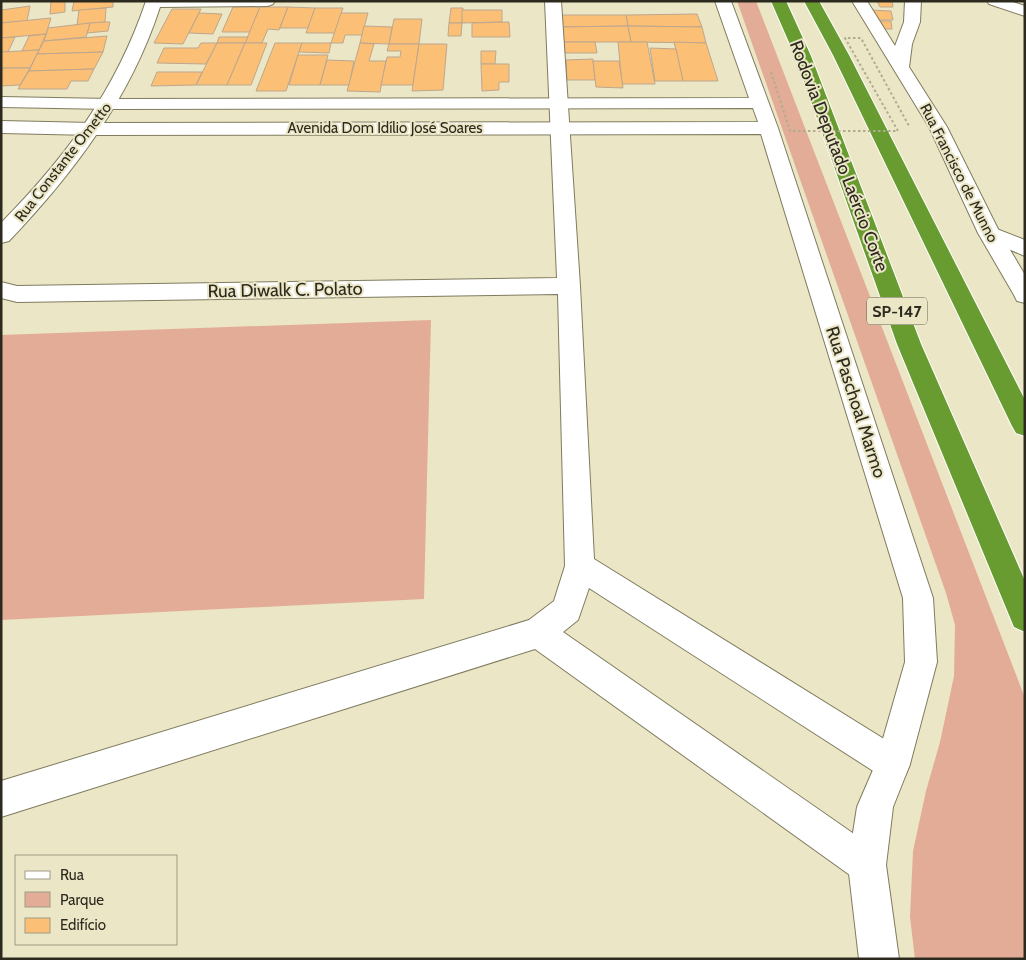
<svg xmlns="http://www.w3.org/2000/svg" width="1026" height="960" font-family="Cabin,sans-serif">
<style>
.green{fill:#e3ac97}
.building{fill:#fbbf76;stroke:#bda78e}
.lines{fill:none;stroke-linecap:round;stroke-linejoin:round}
.minor-casing{stroke:#7f7b5e;stroke-width:2}
.tertiary-casing{stroke:#7f7b5e;stroke-width:2}
.motorway-casing{stroke:#fff;stroke-width:2}
.minor{fill:#fff;fill-rule:evenodd}
.tertiary{fill:#fff;fill-rule:evenodd}
.motorway{fill:#699c30;fill-rule:evenodd}
.path-bridge{stroke:#b0ac92;stroke-width:2;stroke-dasharray:2.5 2.5;stroke-linecap:butt}
.labels{text-anchor:middle;dominant-baseline:central;stroke-width:4;stroke-linejoin:round;paint-order:stroke}
.far-street-label{font-size:15px;fill:#2c2a1e;stroke:#ebe6c6}
.shield{fill:#ebe6c6;stroke:#656250;stroke-width:1}
.shield-label{font-size:16px;font-weight:bold;fill:#2c2a1e}
.street-label{font-size:18px;fill:#2c2a1e;stroke:#ebe6c6}
</style>
<rect width="100%" height="100%" fill="#ebe6c6"/>
<!-- green -->
<g class="green">
<path d="M737 1H756L1025 698V959H915L910 917 913 851 926 791 940 742 954 676 955 625 946 593Z"/>
<path d="M431 320 424 599 1 620V335Z"/>
</g>
<!-- building -->
<g class="building">
<path d="M51 1H65V12L50 14Z"/>
<path d="M74 1H113V7L72 11Z"/>
<path d="M877 1H892L893 7H880Z"/>
<path d="M30 6 27 21 1 23V10Z"/>
<path d="M233 7H260L250 32H222Z"/>
<path d="M260 7H288L279 30 268 29 262 43H245Z"/>
<path d="M288 7 315 8 308 28H280Z"/>
<path d="M106 8 105 22 77 25 79 10Z"/>
<path d="M315 8H343L335 33H306Z"/>
<path d="M451 8H463L462 23H449Z"/>
<path d="M172 9H201L183 44 154 43Z"/>
<path d="M462 10H502V22L462 23Z"/>
<path d="M870 10 891 11 893 20H874Z"/>
<path d="M199 13 222 14 213 34 189 33Z"/>
<path d="M341 13H368L362 35H345L343 43H331Z"/>
<path d="M697 14 702 27 628 26 626 15Z"/>
<path d="M557 15H626L628 26 559 27Z"/>
<path d="M51 18 46 34 1 38V23Z"/>
<path d="M394 19H422L419 44H389Z"/>
<path d="M878 21H891L892 29H880Z"/>
<path d="M105 22H110L108 31 87 33 90 23Z"/>
<path d="M509 22 510 37H472V23Z"/>
<path d="M90 23 86 37 44 41 48 28Z"/>
<path d="M449 23H462L461 36H448Z"/>
<path d="M364 26 392 27 389 44 360 43Z"/>
<path d="M628 26 631 42H560L559 27Z"/>
<path d="M628 26 702 27 706 43 631 42Z"/>
<path d="M46 34 39 50 22 51 29 36Z"/>
<path d="M107 36 103 52 37 54 44 41Z"/>
<path d="M15 37 8 52H1V38Z"/>
<path d="M219 37H248L245 43H217Z"/>
<path d="M560 42H595L597 53H561Z"/>
<path d="M618 42H647L655 84H622Z"/>
<path d="M674 42 706 43 718 81H683Z"/>
<path d="M201 43H217L206 64 157 63 164 48H198Z"/>
<path d="M217 43H245L227 85H196Z"/>
<path d="M245 43H267L251 85H227Z"/>
<path d="M275 43H302L286 91H256Z"/>
<path d="M302 43H331L329 53 299 52Z"/>
<path d="M360 43 374 44 369 61H386L380 92 347 91Z"/>
<path d="M389 44H419L413 85H381L387 57H400L401 51H387Z"/>
<path d="M419 44H447L443 90 412 91Z"/>
<path d="M650 48 676 49 683 81H655Z"/>
<path d="M39 50 30 68H1V52Z"/>
<path d="M481 51H496L495 64H481Z"/>
<path d="M103 52 94 69 29 71 37 54Z"/>
<path d="M298 55H328L320 85H289Z"/>
<path d="M593 59 595 80H567L566 60Z"/>
<path d="M327 60 354 61 349 85H320Z"/>
<path d="M593 61H619L623 88 596 87Z"/>
<path d="M481 64H509V82H499V90L482 91Z"/>
<path d="M4 68H30L20 85 1 86V72Z"/>
<path d="M94 69 88 81H71L67 89H18L29 71Z"/>
<path d="M157 72H202L196 85 151 86Z"/>
</g>
<g class="lines">
<!-- minor casing -->
<g class="minor-casing">
<g id="minor">
<path d="M146 1H275L273 4 268 6 160 7C131 97 74 173 9 241L1 243V223C66 157 116 90 146 1Z"/>
<path d="M545 1H561L580 286 594 559 905 752 910 764 905 776 893 781 881 776 589 588 578 620 563 632 880 852 886 865 880 878 867 884 854 878 535 649 1 817V781L529 620 554 601 565 566 558 294 17 302 1 298V282L17 286 557 278Z"/>
<path d="M987 1H1010L1025 6V16L989 4Z"/>
<path d="M989 226 1025 240V256L982 238 978 233 982 228Z"/>
</g>
</g>
<!-- tertiary casing -->
<g class="tertiary-casing">
<g id="tertiary">
<path d="M715 1H731L778 128 933 598 937 662 910 764 893 807 886 865 899 959H859L848 865 857 807 876 763 905 662 903 598 761 134 93 135 1 133V121L93 123 758 122 753 108 110 109 1 107V97L110 99 749 98Z"/>
<path d="M852 1H867L895 46 904 22 905 1H921L920 22 912 44 909 67 947 127 1000 233 1025 275V303L1017 301 1014 295 978 233 929 127Z"/>
</g>
</g>
<!-- motorway casing -->
<g class="motorway-casing">
<g id="motorway">
<path d="M771 1H786L811 56 921 344 1025 581V632L1014 627 897 344 795 56Z"/>
<path d="M804 1H819L849 55 1025 400V436L1016 433 1012 426 833 55Z"/>
</g>
</g>
<!-- minor -->
<use href="#minor" class="minor"/>
<!-- tertiary -->
<use href="#tertiary" class="tertiary"/>
<!-- motorway -->
<use href="#motorway" class="motorway"/>
<!-- path-bridge -->
<path class="path-bridge" d="M771 72 790 131H898L845 38H861L909 126"/>
</g>
<g class="labels">
<!-- far-street labels -->
<g class="far-street-label">
<text x="385" y="128">Avenida Dom Idílio José Soares</text>
<text transform="translate(63 162) rotate(-52)">Rua Constante Ometto</text>
<text transform="translate(959 173) rotate(63)">Rua Francisco de Munno</text>
</g>
<!-- shield labels -->
<rect class="shield" x="867" y="297.5" width="60" height="27" rx="4"/>
<g class="shield-label">
<text x="897" y="311">SP-147</text>
</g>
<!-- street labels -->
<g class="street-label">
<text transform="translate(839 156) rotate(69)">Rodovia Deputado Laércio Corte</text>
<text transform="translate(285 290) rotate(-1)">Rua Diwalk C. Polato</text>
<text transform="translate(856 402) rotate(72)">Rua Paschoal Marmo</text>
</g>
</g>
<!-- border -->
<rect width="1026" height="960" fill="none" stroke="#2c2a1e" stroke-width="5"/>
<!-- legend -->
<rect x="15" y="855" width="162" height="90" fill="#ebe6c6" stroke="#9f9b83"/>
<rect x="25" y="871" width="25" height="8" fill="#ffffff" stroke="#9f9b83"/>
<text x="60" y="880" font-size="15" fill="#2c2a1e">Rua</text>
<rect x="25" y="892" width="25" height="15" fill="#e3ac97" stroke="#9f9b83"/>
<text x="60" y="905" font-size="15" fill="#2c2a1e">Parque</text>
<rect x="25" y="918" width="25" height="15" fill="#fbbf76" stroke="#9f9b83"/>
<text x="60" y="930" font-size="15" fill="#2c2a1e">Edifício</text>
</svg>
